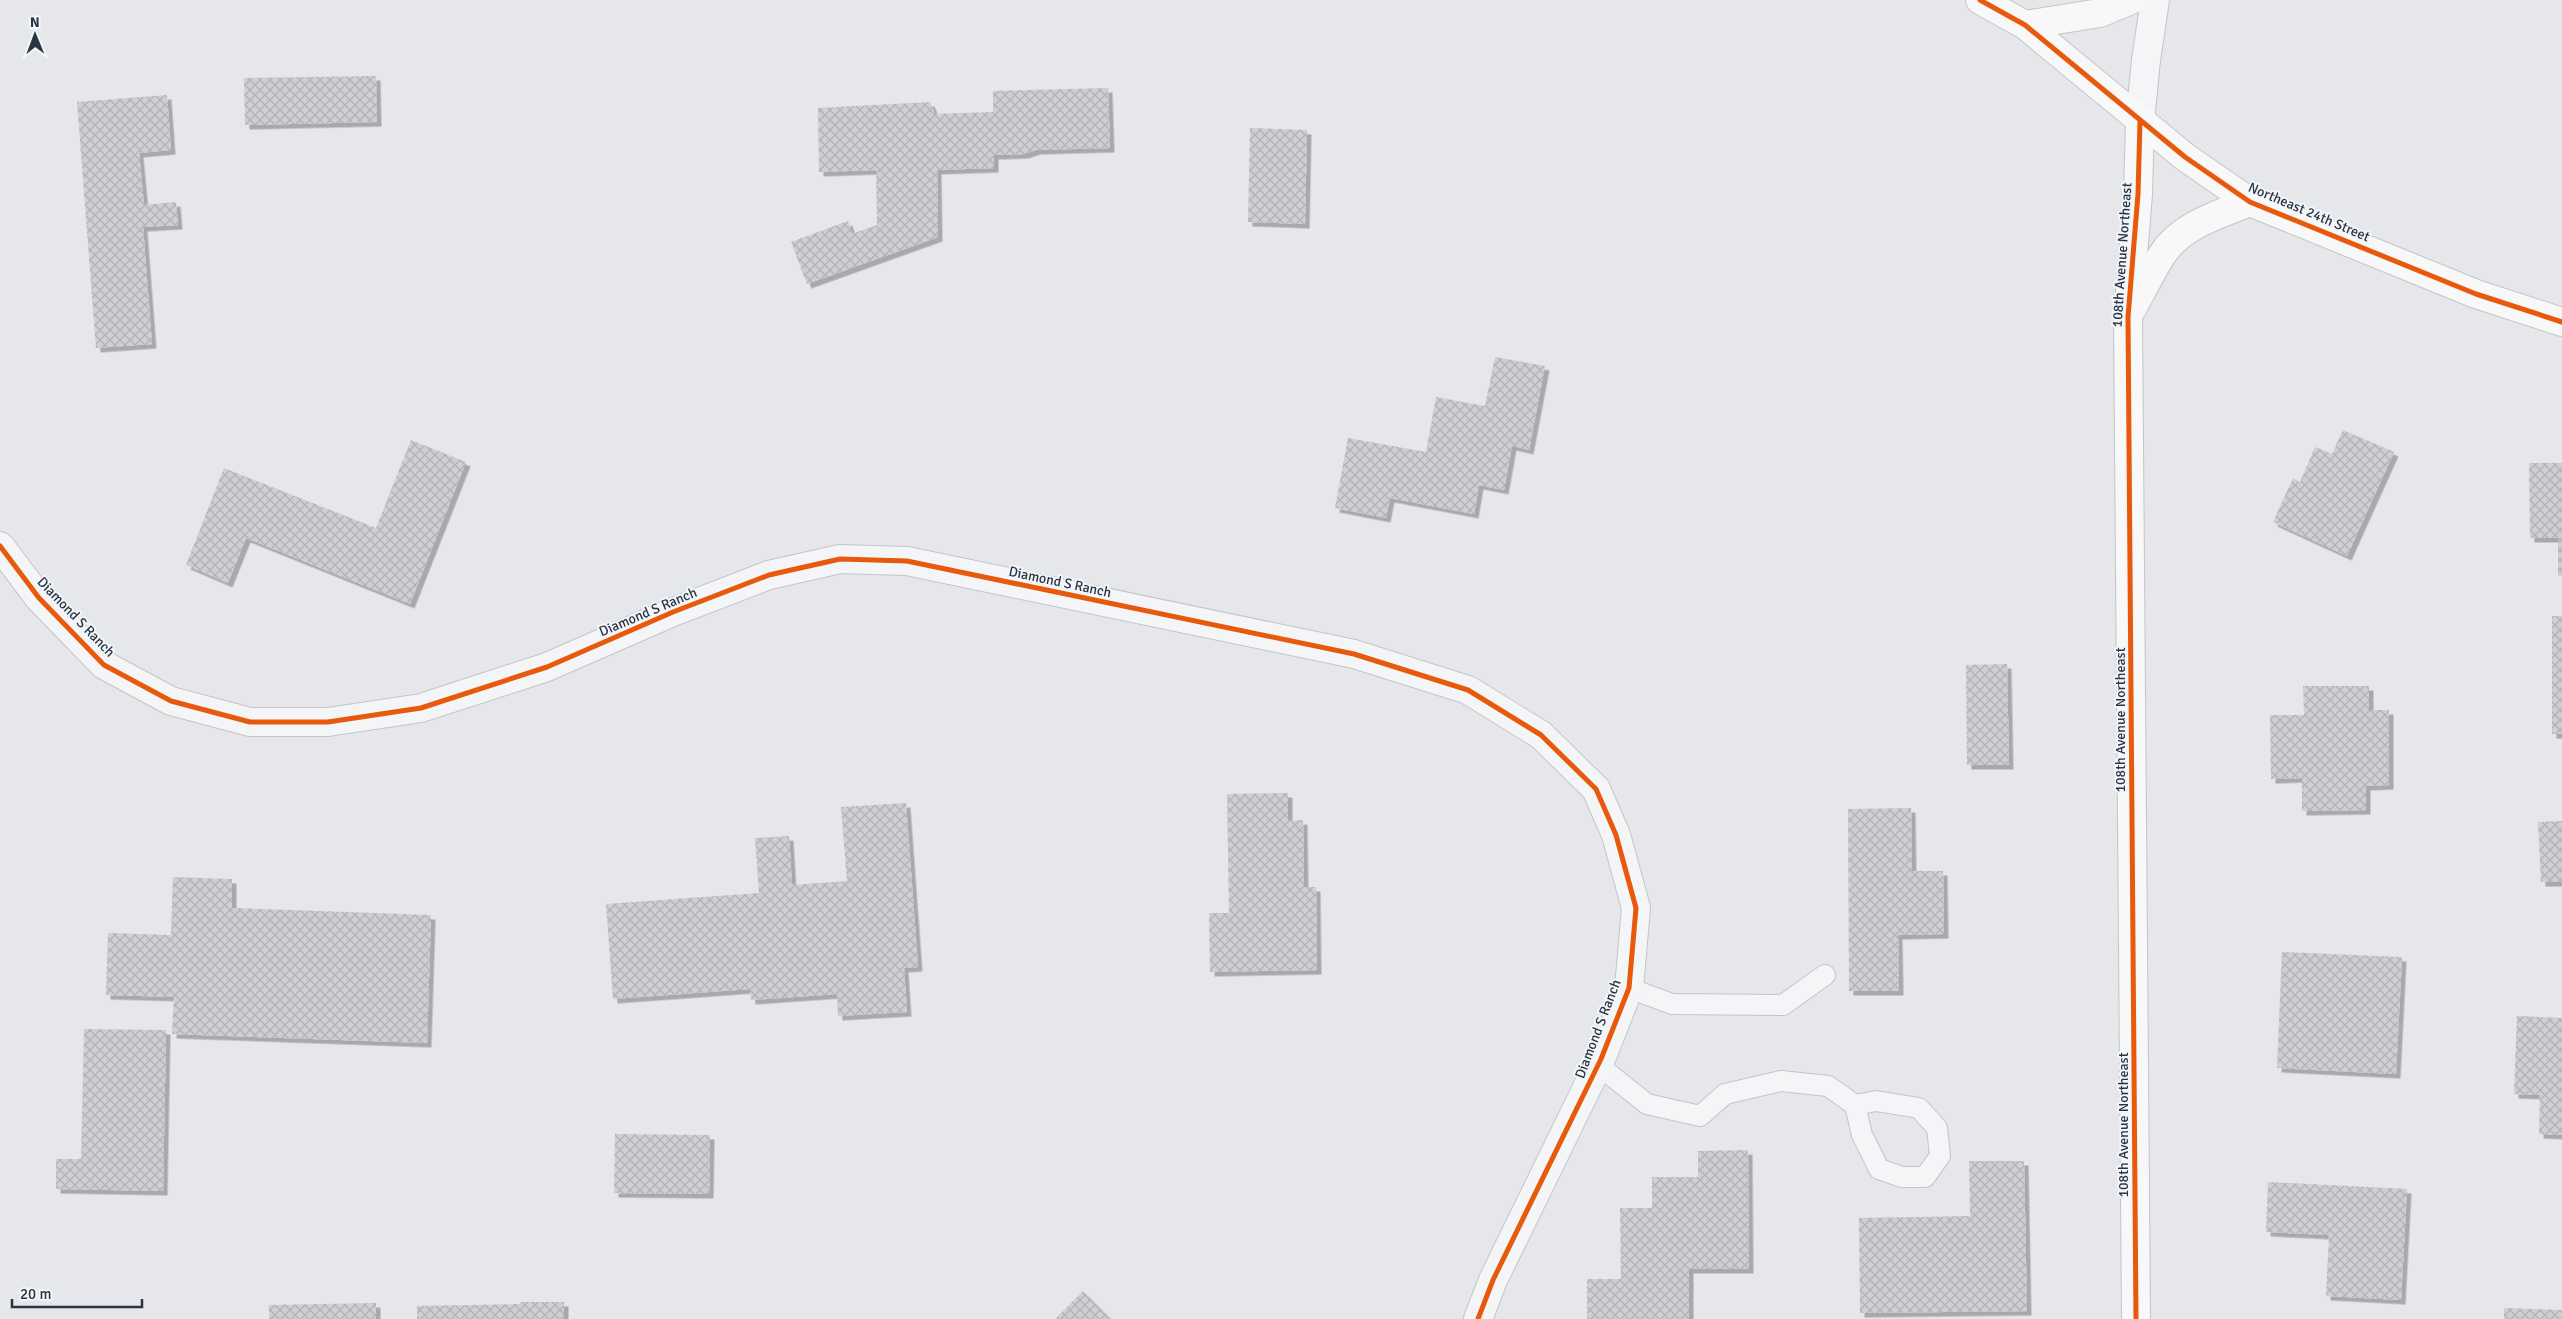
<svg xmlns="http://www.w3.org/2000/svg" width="2562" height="1319" font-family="Signika,sans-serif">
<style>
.building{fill:url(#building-cross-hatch);filter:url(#shadow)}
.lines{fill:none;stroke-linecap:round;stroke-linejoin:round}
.lane-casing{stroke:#c3c5c8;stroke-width:22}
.street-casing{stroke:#c3c5c8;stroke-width:30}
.secondary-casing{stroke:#c3c5c8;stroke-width:30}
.lane{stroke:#f4f5f7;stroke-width:20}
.street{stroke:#f4f5f7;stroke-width:28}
.secondary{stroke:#f8f8f8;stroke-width:28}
.cycleway-casing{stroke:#f3f6f9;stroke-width:8}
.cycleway{stroke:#e8590c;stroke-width:5}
.labels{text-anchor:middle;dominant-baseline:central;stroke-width:4;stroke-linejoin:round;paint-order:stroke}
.street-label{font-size:14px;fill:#293545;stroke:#f3f6f9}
</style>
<defs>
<pattern id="building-cross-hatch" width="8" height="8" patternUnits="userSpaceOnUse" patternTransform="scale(1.25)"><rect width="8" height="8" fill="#cdcfd3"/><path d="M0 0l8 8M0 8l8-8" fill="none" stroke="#b0b2b6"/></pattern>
<filter id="shadow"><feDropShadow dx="4.5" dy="4.5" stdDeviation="0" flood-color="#0004"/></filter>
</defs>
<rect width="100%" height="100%" fill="#e5e7ea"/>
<!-- building -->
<g class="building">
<path d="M376 76 377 122 245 125 244 78Z"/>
<path d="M1108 88 1110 148 1036 150 1024 154 994 155V168L937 170 938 237 807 284 791 242 848 221 852 234 877 225 876 170 819 172 818 108 930 102 935 114 993 112V91Z"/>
<path d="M167 95 171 150 139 153 144 205 176 202 178 225 143 227 152 344 96 348 77 102Z"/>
<path d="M1250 128 1307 130 1305 224 1248 222Z"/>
<path d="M1495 357 1545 366 1529 450 1512 446 1504 490 1479 485 1474 514 1390 498 1386 518 1335 508 1348 438 1426 452 1436 397 1485 406Z"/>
<path d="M2343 430 2394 452 2347 556 2273 522 2293 478 2300 482 2315 447 2332 454Z"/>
<path d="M411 440 466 462 410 604 246 538 228 583 186 565 224 468 376 528Z"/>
<path d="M2529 463H2562V576H2558V538H2530Z"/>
<rect x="2552" y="616" width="10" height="118"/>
<path d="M2007 664 2009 765H1967L1966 665Z"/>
<path d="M2303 686H2369V710H2389V785L2366 786V810L2302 811V778L2271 779 2270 715H2304Z"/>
<path d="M1288 793V821L1303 820 1304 887H1316L1317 970 1210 972 1209 913H1229L1227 794Z"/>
<path d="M906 803 918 967 904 968 907 1012 838 1016 837 994 751 1000 750 989 613 999 606 904 759 893 755 838 789 836 792 885 847 881 841 807Z"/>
<path d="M1911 808 1912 871H1943L1944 934 1898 935 1899 991H1849L1848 809Z"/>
<path d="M2562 821V882H2541L2538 822Z"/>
<path d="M173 877 232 879V908L431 915 427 1043 172 1034 174 997 106 995 108 933 171 935Z"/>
<path d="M2282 952 2402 957 2396 1074 2277 1068Z"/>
<path d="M2517 1016 2562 1018V1135L2539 1134 2540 1095 2514 1094Z"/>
<path d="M84 1029 166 1030 163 1191 56 1189V1159H81Z"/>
<path d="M615 1134 710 1135 709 1194 614 1193Z"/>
<path d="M1748 1150 1749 1269H1689V1319H1587V1279H1621L1620 1208H1652V1177H1698V1151Z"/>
<path d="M1969 1161H2024L2027 1311 1860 1313 1859 1218 1970 1216Z"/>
<path d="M2268 1182 2407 1189 2401 1300 2326 1296 2329 1235 2266 1232Z"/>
<path d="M1083 1291 1111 1319H1055Z"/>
<path d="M520 1302H564V1319H417V1306L520 1304Z"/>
<path d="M376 1303V1319H269V1305Z"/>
<path d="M2504 1308 2562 1310V1319H2504Z"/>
</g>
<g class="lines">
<!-- lane casing -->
<g class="lane-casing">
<g id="lane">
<path d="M1629 988 1672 1004 1783 1005 1825 975"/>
<path d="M1598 1065 1647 1104 1700 1116 1725 1094 1781 1081 1828 1086 1855 1105 1862 1135 1879 1169 1902 1177H1925L1940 1156 1937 1128 1919 1108 1876 1101 1855 1105"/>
</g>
</g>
<!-- street casing -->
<g class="street-casing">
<g id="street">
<path d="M2140 122 2146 60 2155 0"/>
<path d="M0 546 39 598 104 665 171 701 250 722H328L421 708 547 667 673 612 769 575 840 559 907 561 1354 654 1468 690 1541 735 1596 789 1616 835 1636 908 1629 988 1601 1059 1493 1280 1478 1319"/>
</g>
</g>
<!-- secondary casing -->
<g class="secondary-casing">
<g id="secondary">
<path d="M1980 0 2025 25 2185 157 2250 202 2476 294 2562 322"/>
<path d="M2025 25 2100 13 2131 0"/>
<path d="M2132 309C2142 291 2151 272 2162 255 2181 225 2220 214 2250 202"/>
<path d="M2136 1319 2128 317 2138 194 2140 122"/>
</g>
</g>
<!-- lane -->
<use href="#lane" class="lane"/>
<!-- street -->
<use href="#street" class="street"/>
<!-- secondary -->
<use href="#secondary" class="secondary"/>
<!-- cycleway casing -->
<g class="cycleway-casing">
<g id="cycleway">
<path d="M1980 0 2025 25 2185 157 2250 202 2476 294 2562 322"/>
<path d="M0 546 39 598 104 665 171 701 250 722H328L421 708 547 667 673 612 769 575 840 559 907 561 1354 654 1468 690 1541 735 1596 789 1616 835 1636 908 1629 988 1601 1059 1493 1280 1478 1319"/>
<path d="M2136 1319 2128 317 2138 194 2140 122"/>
</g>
</g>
<!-- cycleway -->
<use href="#cycleway" class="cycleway"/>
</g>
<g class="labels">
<!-- street labels -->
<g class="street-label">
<text transform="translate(2309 212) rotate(23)">Northeast 24th Street</text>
<text transform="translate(2122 255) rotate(-86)">108th Avenue Northeast</text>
<text transform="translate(1060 582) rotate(12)">Diamond S Ranch</text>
<text transform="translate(648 612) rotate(-23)">Diamond S Ranch</text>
<text transform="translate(76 617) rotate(46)">Diamond S Ranch</text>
<text transform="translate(2120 720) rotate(-90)">108th Avenue Northeast</text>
<text transform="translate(1598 1029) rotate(-69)">Diamond S Ranch</text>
<text transform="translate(2123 1125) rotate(-90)">108th Avenue Northeast</text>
</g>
</g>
<!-- north arrow -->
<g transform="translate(35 35) rotate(359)" stroke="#f3f6f9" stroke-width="4" paint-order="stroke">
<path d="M0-4L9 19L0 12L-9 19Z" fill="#293545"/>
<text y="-8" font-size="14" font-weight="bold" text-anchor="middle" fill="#293545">N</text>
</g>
<!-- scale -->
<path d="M12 1299v8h130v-8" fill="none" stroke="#293545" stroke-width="2.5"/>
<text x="20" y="1299" font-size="15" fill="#293545" stroke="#f3f6f9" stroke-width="4" paint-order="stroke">20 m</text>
</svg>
